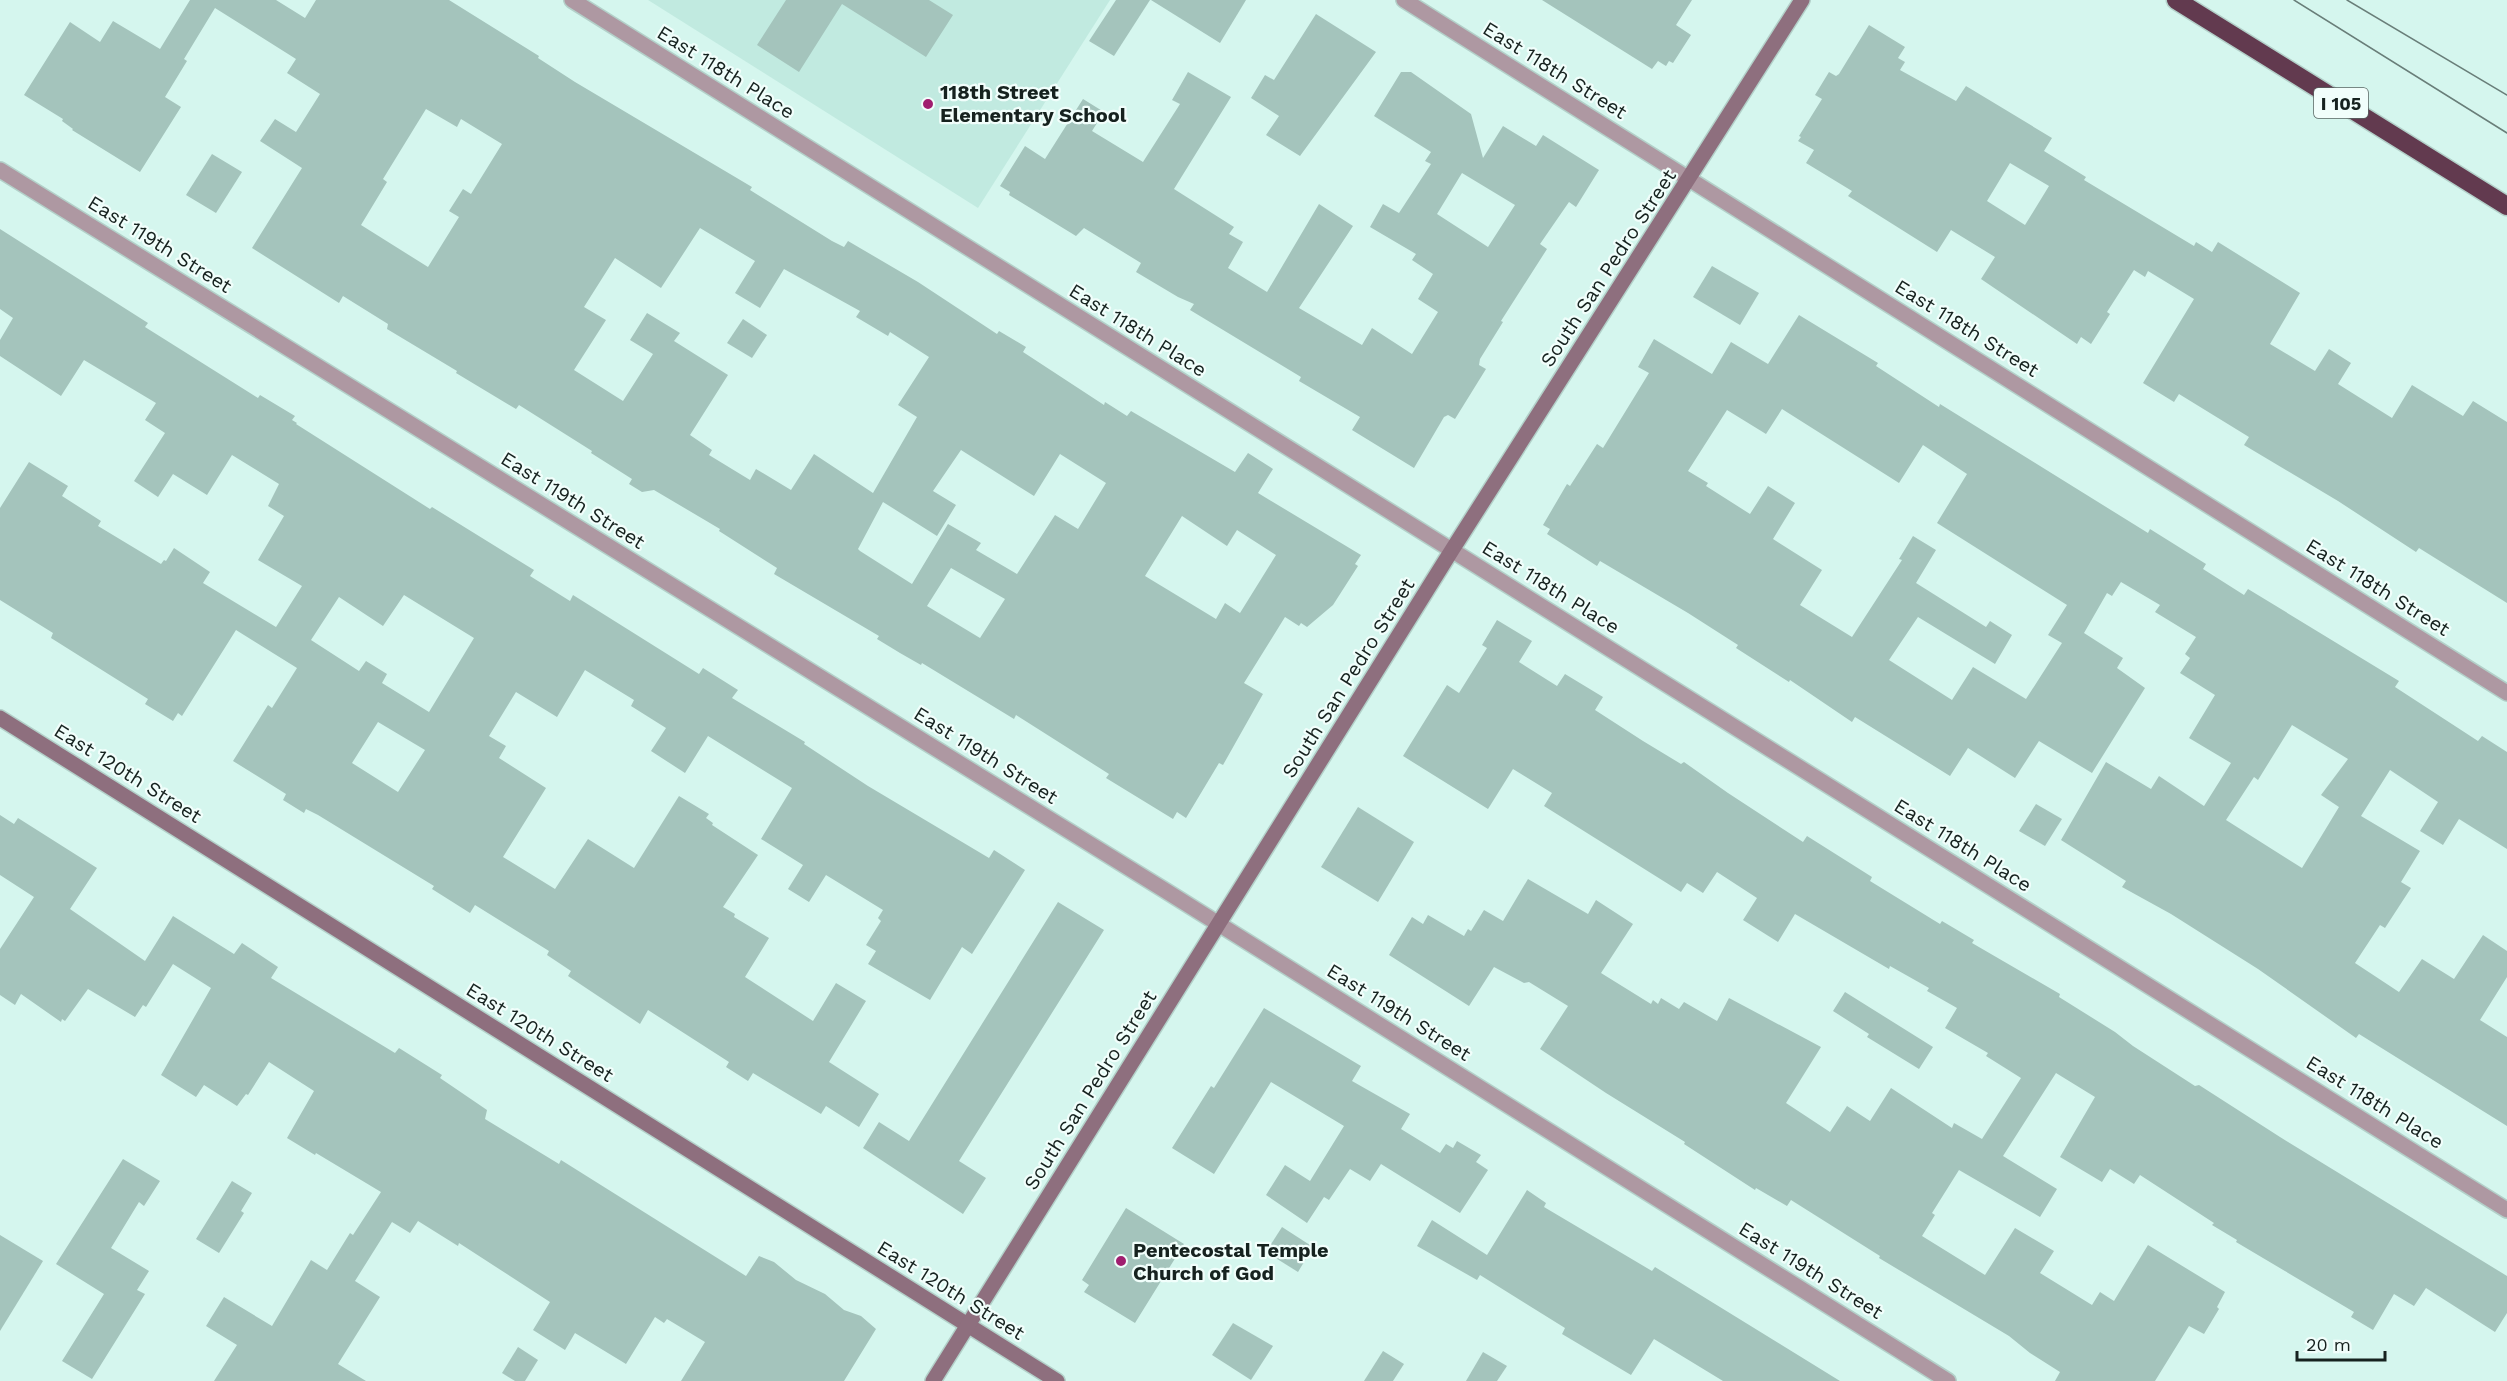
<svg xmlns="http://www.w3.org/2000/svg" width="2507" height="1381" font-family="'Work Sans',sans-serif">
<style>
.built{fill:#c1eae0}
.building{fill:#a4c4bc;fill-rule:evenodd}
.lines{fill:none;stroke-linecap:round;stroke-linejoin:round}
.street-casing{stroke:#b3d0c9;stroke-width:18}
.secondary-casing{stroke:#b3d0c9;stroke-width:18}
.highway-casing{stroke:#b3d0c9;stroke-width:21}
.street{stroke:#ae98a2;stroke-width:15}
.secondary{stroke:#8e6f7e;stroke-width:15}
.highway{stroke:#623a4f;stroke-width:18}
.tram{stroke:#697e79;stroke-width:1.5}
.poi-dot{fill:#a01e6f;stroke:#f1fefb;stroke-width:2}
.labels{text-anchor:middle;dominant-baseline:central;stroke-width:4.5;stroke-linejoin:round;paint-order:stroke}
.shield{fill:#f1fefb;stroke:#586461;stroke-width:1.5}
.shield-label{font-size:18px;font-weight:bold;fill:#16221f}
.street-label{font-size:20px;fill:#16221f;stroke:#f1fefb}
.poi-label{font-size:20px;font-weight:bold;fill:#16221f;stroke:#f1fefb;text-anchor:start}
</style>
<rect width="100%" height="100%" fill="#d5f6ee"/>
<!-- built -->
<path class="built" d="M648 0H1110L978 208Z"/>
<!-- building -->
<g class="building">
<path d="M190 0H276L305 18 316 0H449L539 56 538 58 575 82 752 187 750 190 832 241 844 247 848 241 918 282 997 334 999 331 1026 347 1023 352 1104 405 1105 402 1127 416 1131 411 1235 472 1248 453 1273 469 1258 493 1361 555 1355 564 1358 566 1333 605 1307 627 1301 623 1299 626 1285 617 1244 683 1263 694 1223 765 1219 763 1186 818 1177 812 1173 819 1106 778 1109 774 1016 715 1014 719 922 663 921 665 900 653 877 639 879 636 774 574 777 568 719 531 720 529 654 490 642 492 629 484 632 479 591 453 592 451 519 405 516 409 456 373 457 371 387 329 388 324 343 296 339 303 252 248 302 168 260 141 275 119 296 132 320 94 287 73 296 59 215 8 184 59 187 61 165 97 181 107 140 172 72 130 73 129 62 121 63 119 24 95 70 22 100 42 113 21 160 49ZM426 109 457 127 461 119 502 144 471 194 463 189 449 211 459 217 428 267 361 225 387 182 383 179ZM700 228 755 261 735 293 760 308 784 269 860 311 856 317 888 336 890 332 929 357 898 405 917 417 873 493 814 454 791 490 756 469 750 480 709 455 712 450 690 435 728 375 674 341 680 333 647 313 630 340 653 354 623 401 574 370 606 320 584 307 615 258 661 288ZM961 450 1034 496 1060 454 1106 483 1078 529 1055 515 1017 574 976 550 981 543 948 524 912 584 860 551 858 549 883 502 937 536 956 505 933 491ZM1182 516 1227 546 1237 530 1276 555 1240 613 1225 603 1216 619 1145 576ZM951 568 1005 599 980 638 927 606Z"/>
<path d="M786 0H929L953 15 926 57 842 4 799 72 757 45Z"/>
<path d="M1116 0H1150L1114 56 1089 41Z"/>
<path d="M1151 0H1246L1220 43Z"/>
<path d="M1542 0H1692L1676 25 1691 35 1673 63 1669 61 1666 66 1658 61 1652 69Z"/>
<path d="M1316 14 1376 52 1300 156 1266 135 1279 116 1251 98 1265 75 1274 80Z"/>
<path d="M1869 25 1905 47 1898 58 1905 62 1900 70 1956 101 1966 86 2052 138 2044 151 2086 177 2084 180 2194 246 2196 242 2212 252 2218 242 2300 293 2270 344 2315 371 2329 349 2351 363 2338 384 2392 418 2412 385 2463 416 2473 401 2507 422V603L2419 548 2416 552 2338 501 2244 445 2249 437 2179 394 2174 402 2143 383 2194 299 2148 271 2145 277 2134 270 2107 312 2110 314 2091 344 2081 337 2077 344 1981 279 1995 257 1951 230 1937 252 1848 196 1852 191 1806 163 1814 150 1798 141 1801 137 1799 136 1822 99 1815 95 1829 72 1836 76 1839 74ZM2010 163 2049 186 2025 225 1987 201Z"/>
<path d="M1188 72 1231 97 1174 189 1234 227 1229 234 1243 242 1228 268 1267 292 1319 204 1353 226 1299 308 1362 345 1372 328 1412 354 1438 312 1418 299 1433 274 1412 260 1416 254 1370 227 1383 204 1399 213 1431 164 1425 161 1431 152 1374 116 1401 72H1411L1471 114 1483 158 1503 126 1536 146 1543 135 1599 170 1576 207 1569 202 1540 244 1547 249 1501 321 1503 322 1480 359 1479 365 1486 369 1455 419 1448 415 1444 417 1414 468 1352 430 1360 417 1299 381 1301 377 1190 310 1194 304 1178 297 1136 272 1141 263 1084 228 1076 236 1009 195 1010 192 1000 186 1025 146 1045 159 1083 99 1104 112 1092 131 1143 162 1180 104 1172 100ZM1462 173 1515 205 1488 247 1437 214Z"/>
<path d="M212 154 242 172 216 213 186 195Z"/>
<path d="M0 229 148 323 145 327 258 398 260 395 295 416 292 420 297 423 296 424 430 509 432 507 534 570 530 576 570 601 573 595 699 674 703 668 738 690 732 698 805 742 804 744 868 786 989 858 994 850 1025 870 972 954 962 947 930 1000 868 964 876 951 866 945 881 921 878 918 883 910 826 875 809 902 788 889 803 865 761 839 792 788 708 736 685 773 651 751 666 728 631 706 634 700 585 670 557 717 516 692 489 736 506 746 499 758 546 788 503 857 555 889 588 839 634 868 679 796 709 814 706 818 713 823 712 825 758 855 723 907 735 914 734 917 769 938 745 977 813 1021 836 983 866 1001 829 1062 879 1094 859 1127 826 1106 821 1114 753 1073 748 1081 726 1067 729 1062 648 1010 640 1024 568 976 571 971 547 955 549 951 475 905 470 913 432 889 434 886 318 815 306 809 304 813 283 800 286 794 233 761 268 705 272 708 297 668 236 630 182 716 178 713 173 721 145 704 148 699 51 638 53 633 0 600V508L29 462 68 486 62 496 101 521 98 526 161 564 164 560 166 561 174 548 210 572 203 583 276 627 302 586 258 560 284 516 268 506 279 484 232 455 207 495 173 474 158 497 134 481 165 433 145 420 156 403 84 360 61 396 0 356V340L13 318 0 309ZM404 595 474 638 429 712 382 683 387 674 366 661 359 671 311 640 339 597 383 626ZM378 722 425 750 398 792 352 763Z"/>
<path d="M1712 266 1759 293 1740 325 1693 297Z"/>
<path d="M1799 315 1878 363 1876 366 1939 407 1940 404 2148 533 2150 529 2206 564 2203 569 2244 595 2248 589 2399 681 2395 687 2478 741 2482 736 2507 752V849L2459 819 2443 845 2420 831 2438 802 2390 770 2361 816 2420 851 2401 882 2411 888 2385 928 2380 925 2355 963 2399 992 2422 959 2454 979 2483 935 2507 951V977L2480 1020 2507 1037V1126L2359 1034 2356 1038 2258 969 2171 914 2122 887 2126 881 2061 840 2106 762 2151 789 2159 776 2204 806 2231 763 2189 738 2215 695 2180 673 2190 658 2185 654 2196 637 2155 612 2160 605 2121 582 2112 596 2107 593 2084 633 2123 658 2117 668 2145 688 2092 773 2039 741 2015 778 1968 748 1950 776 1855 717 1852 722 1790 680 1789 682 1736 648 1738 645 1688 613 1600 561 1597 566 1547 534 1550 529 1543 525 1567 484 1570 486 1597 444 1603 448 1649 373 1638 367 1654 339 1712 374 1731 342 1768 364ZM1782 409 1899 483 1923 445 1967 474 1937 523 2067 605 2048 635 2062 643 2026 699 1973 667 1952 700 1889 660 1918 617 1995 664 2012 635 1990 621 1986 627 1916 583 1936 550 1913 536 1899 559 1902 560 1852 637 1800 605 1822 570 1773 539 1795 503 1768 486 1750 514 1706 486 1708 483 1688 471 1727 410 1766 434ZM2292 725 2348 759 2321 795 2339 807 2302 868 2226 820 2254 777 2258 780Z"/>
<path d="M743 319 767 335 752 358 727 343Z"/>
<path d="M1497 620 1532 641 1519 662 1557 686 1565 674 1603 697 1595 710 1643 741 1681 764 1684 762 1728 793 1803 842 1807 836 1872 877 1870 881 1940 924 1942 921 1974 940 1972 943 2060 994 2059 997 2115 1032 2133 1046 2195 1086 2199 1085 2280 1137 2507 1276V1313L2495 1332 2426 1288 2414 1306 2394 1294 2373 1330 2351 1317 2354 1312 2236 1242 2237 1240 2212 1225 2214 1223 2140 1175 2134 1184 2110 1169 2102 1182 2060 1157 2095 1097 2056 1073 2003 1156 2057 1189 2040 1217 1959 1170 1932 1213 1935 1215 1922 1236 1985 1275 2015 1228 2054 1251 2040 1273 2092 1305 2100 1292 2114 1301 2148 1245 2225 1292 2217 1307 2219 1309 2204 1334 2189 1326 2155 1381H2055L2060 1372 2030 1353 2009 1336 1879 1258 1880 1256 1791 1200 1787 1206 1756 1188 1755 1190 1684 1144 1685 1142 1606 1093 1540 1049 1568 1006 1529 982 1524 983 1494 967 1469 1006 1389 955 1412 917 1423 924 1428 915 1464 936 1468 929 1471 931 1484 910 1503 921 1528 879 1588 914 1596 900 1633 924 1601 973 1651 1004 1653 1000 1658 1004 1661 998 1679 1009 1684 1002 1717 1021 1729 998 1821 1047 1786 1103 1830 1132 1847 1106 1870 1121 1891 1088 1952 1128 1954 1123 1982 1139 2021 1078 1986 1056 1988 1053 1945 1028 1957 1008 1927 991 1929 988 1890 966 1889 969 1795 914 1778 942 1743 920 1757 898 1717 872 1703 893 1687 883 1681 892 1544 806 1552 793 1513 769 1488 809 1403 756 1447 685 1459 693 1487 648 1482 645Z"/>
<path d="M2036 804 2062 819 2045 846 2019 831Z"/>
<path d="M1358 807 1414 842 1378 902 1321 867Z"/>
<path d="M0 815 14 824 18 818 97 868 70 909 145 961 173 916 234 954 242 943 278 967 271 978 395 1053 399 1048 442 1075 440 1078 487 1110 485 1119 559 1164 561 1160 746 1276 759 1256 774 1262 796 1280 825 1294 844 1310 861 1316 876 1329 844 1381H681L705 1342 667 1319 664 1323 655 1317 626 1364 575 1333 565 1350 533 1330 550 1302 459 1243 458 1246 418 1221 410 1233 392 1222 355 1281 380 1297 338 1364 366 1381H214L237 1345 206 1326 224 1297 272 1326 311 1260 327 1270 350 1233 353 1235 381 1192 316 1153 315 1155 287 1138 314 1091 269 1062 248 1095 246 1094 237 1106 204 1085 196 1097 161 1075 211 988 173 964 146 1007 143 1005 135 1017 88 989 65 1021 62 1019 61 1022 21 994 15 1005 0 995V949L34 897 0 875Z"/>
<path d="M1058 902 1104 930 959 1161 986 1178 963 1214 863 1148 879 1122 909 1141Z"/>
<path d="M1845 992 1933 1047 1919 1069 1867 1037 1869 1034 1833 1011Z"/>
<path d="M1264 1008 1361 1066 1352 1081 1410 1114 1401 1129 1440 1153 1446 1144 1453 1148 1457 1141 1481 1155 1476 1162 1488 1170 1460 1213 1381 1164 1370 1181 1350 1169 1329 1200 1324 1197 1307 1223 1266 1195 1285 1165 1310 1181 1344 1126 1271 1082 1214 1174 1172 1148 1211 1086 1214 1088Z"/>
<path d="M123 1159 160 1181 144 1206 139 1202 111 1248 149 1271 137 1290 145 1294 92 1379 62 1361 104 1294 56 1264Z"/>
<path d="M232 1181 252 1193 241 1211 244 1213 219 1253 196 1239Z"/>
<path d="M1527 1190 1546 1203 1544 1207 1652 1271 1655 1267 1840 1381H1723L1654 1339 1631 1375 1562 1334 1565 1328 1480 1275 1477 1280 1417 1246 1432 1220 1487 1255Z"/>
<path d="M1126 1208 1184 1244 1135 1323 1084 1292 1089 1285 1082 1280Z"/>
<path d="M1282 1227 1313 1247 1298 1272 1266 1252Z"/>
<path d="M0 1235 43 1261 0 1331Z"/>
<path d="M1233 1323 1273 1346 1251 1380 1212 1355Z"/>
<path d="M518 1347 538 1360 525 1381H515L502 1373Z"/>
<path d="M1383 1351 1404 1364 1393 1381H1364Z"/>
<path d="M1483 1352 1507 1366 1497 1381H1466Z"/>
</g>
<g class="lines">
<!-- street casing -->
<g class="street-casing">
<g id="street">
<path d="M572 0 2507 1210"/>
<path d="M1404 0 2507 693"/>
<path d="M0 170 1166 891 1948 1381"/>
</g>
</g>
<!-- secondary casing -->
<g class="secondary-casing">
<g id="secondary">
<path d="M0 718 1057 1381"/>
<path d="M933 1381 1452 550 1802 0"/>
</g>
</g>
<!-- highway casing -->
<g class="highway-casing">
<path id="highway" d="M2176 0 2507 206"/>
</g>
<!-- street -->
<use href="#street" class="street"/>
<!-- secondary -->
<use href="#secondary" class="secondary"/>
<!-- highway -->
<use href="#highway" class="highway"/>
<!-- tram -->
<g class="tram">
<path d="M2294 0 2507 133"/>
<path d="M2347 0 2507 95"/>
</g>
</g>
<!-- markers -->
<g class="poi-dot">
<circle cx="928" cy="104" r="6"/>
<circle cx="1121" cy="1261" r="6"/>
</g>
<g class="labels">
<!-- shield labels -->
<rect class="shield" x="2314" y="88" width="54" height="30" rx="4.5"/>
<g class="shield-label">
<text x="2341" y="103">I 105</text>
</g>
<!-- street labels -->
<g class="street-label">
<text transform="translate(1555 70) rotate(32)">East 118th Street</text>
<text transform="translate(726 72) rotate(32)">East 118th Place</text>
<text transform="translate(160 244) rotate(32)">East 119th Street</text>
<text transform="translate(1608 268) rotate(-57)">South San Pedro Street</text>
<text transform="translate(1967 328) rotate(32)">East 118th Street</text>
<text transform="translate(1138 330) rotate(32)">East 118th Place</text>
<text transform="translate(573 500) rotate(32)">East 119th Street</text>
<text transform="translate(1551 587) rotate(32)">East 118th Place</text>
<text transform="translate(2378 587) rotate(32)">East 118th Street</text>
<text transform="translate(1348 678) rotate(-58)">South San Pedro Street</text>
<text transform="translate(986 755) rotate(32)">East 119th Street</text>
<text transform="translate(128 773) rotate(32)">East 120th Street</text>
<text transform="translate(1963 845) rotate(32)">East 118th Place</text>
<text transform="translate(1399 1012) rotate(32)">East 119th Street</text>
<text transform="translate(540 1032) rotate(32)">East 120th Street</text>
<text transform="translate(1090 1090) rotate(-58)">South San Pedro Street</text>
<text transform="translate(2375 1102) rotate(32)">East 118th Place</text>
<text transform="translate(1811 1270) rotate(32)">East 119th Street</text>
<text transform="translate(951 1290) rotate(32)">East 120th Street</text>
</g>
<!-- poi labels -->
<g class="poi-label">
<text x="940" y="92">118th Street<tspan x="940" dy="23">Elementary School</tspan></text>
<text x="1133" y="1250">Pentecostal Temple<tspan x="1133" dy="23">Church of God</tspan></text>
</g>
</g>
<!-- scale -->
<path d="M2297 1351v9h88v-9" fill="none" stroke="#16221f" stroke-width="3"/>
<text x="2306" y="1351" font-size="18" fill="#16221f" stroke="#f1fefb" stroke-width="4.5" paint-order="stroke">20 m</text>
</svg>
